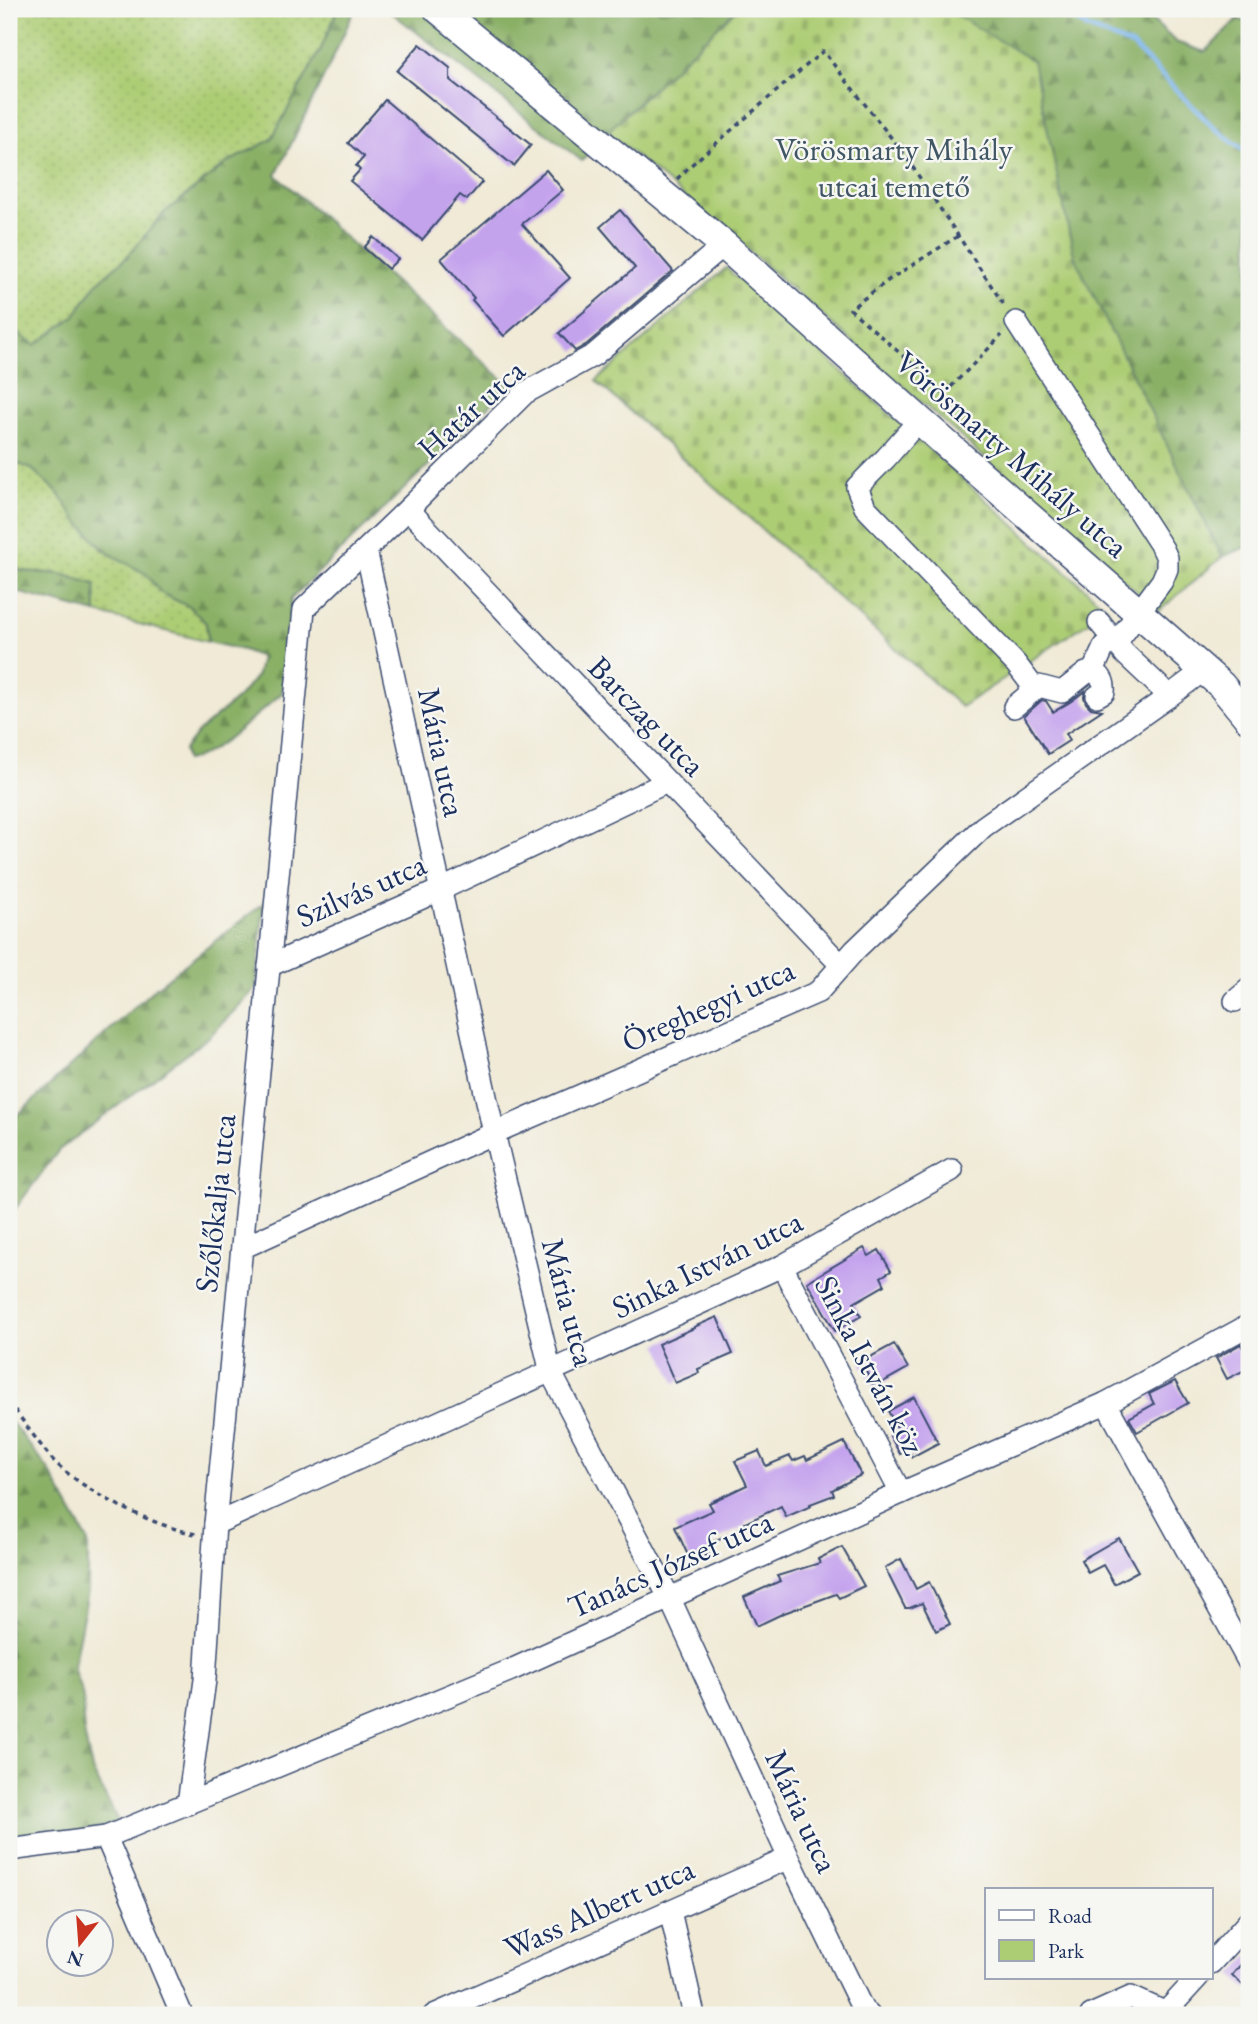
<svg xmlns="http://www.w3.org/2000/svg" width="1258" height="2024" font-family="'EB Garamond',serif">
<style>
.green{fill:url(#green-dots);stroke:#647e6a;stroke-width:2}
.forest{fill:url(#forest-firs);stroke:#527062;stroke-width:2}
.cemetery{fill:url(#cemetery-stones);stroke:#647e6a;stroke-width:2}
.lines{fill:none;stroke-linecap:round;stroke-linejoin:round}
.stream{stroke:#7cb5ec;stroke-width:5}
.building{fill:#c4a3ed}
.minor-casing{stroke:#3b4b70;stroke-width:24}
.major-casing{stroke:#3b4b70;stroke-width:31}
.path{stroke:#3b4b70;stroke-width:3.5;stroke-dasharray:5 5;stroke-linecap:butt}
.minor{stroke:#fff;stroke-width:21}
.major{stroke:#fff;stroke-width:28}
.labels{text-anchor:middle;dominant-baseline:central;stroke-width:5;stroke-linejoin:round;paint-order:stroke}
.park-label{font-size:32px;fill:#405664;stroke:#f6f6f2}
.street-label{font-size:32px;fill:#1b2f5e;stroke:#f6f6f2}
</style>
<defs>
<pattern id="green-dots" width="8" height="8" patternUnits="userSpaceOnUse" patternTransform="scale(1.75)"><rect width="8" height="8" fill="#adcd75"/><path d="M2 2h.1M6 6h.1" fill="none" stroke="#94b068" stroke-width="1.8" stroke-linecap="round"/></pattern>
<pattern id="forest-firs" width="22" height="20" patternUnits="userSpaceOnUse" patternTransform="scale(1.75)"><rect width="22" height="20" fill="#8ab066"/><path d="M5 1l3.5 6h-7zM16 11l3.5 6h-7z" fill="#709057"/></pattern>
<pattern id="cemetery-stones" width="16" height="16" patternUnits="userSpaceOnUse" patternTransform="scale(1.75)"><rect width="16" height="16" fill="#adcd75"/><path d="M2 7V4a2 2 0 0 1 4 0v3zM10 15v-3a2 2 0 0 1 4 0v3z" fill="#94b068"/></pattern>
</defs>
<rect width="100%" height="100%" fill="#f6f6f2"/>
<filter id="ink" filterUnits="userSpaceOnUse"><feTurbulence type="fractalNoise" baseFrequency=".0143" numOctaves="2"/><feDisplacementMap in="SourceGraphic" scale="14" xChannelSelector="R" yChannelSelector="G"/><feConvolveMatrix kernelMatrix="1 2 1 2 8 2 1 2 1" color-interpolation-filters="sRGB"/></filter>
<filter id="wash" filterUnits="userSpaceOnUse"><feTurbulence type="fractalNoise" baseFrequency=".00686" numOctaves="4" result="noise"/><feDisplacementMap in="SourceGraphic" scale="28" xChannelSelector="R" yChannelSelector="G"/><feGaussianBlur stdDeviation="1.57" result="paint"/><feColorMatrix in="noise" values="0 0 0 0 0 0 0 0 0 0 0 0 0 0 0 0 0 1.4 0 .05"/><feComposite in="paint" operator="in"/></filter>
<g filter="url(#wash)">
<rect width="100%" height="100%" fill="#f0ead6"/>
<!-- green -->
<g class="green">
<path d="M9 9H336L335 16 321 49 271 140 228 162 164 213 127 257 98 282 74 317 35 346 9 327Z"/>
<path d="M9 460 32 469 57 492 75 518 105 551 146 574 161 593 190 607 206 623 208 642 96 613 95 584 61 574 22 571 9 565Z"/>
</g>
<!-- forest -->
<g class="forest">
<path d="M336 9H355L331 62 276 175 510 386 291 599 282 693C258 713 216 755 186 761L184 750 198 732 239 697 257 675 261 657 243 650 208 642 206 623 190 607 161 593 146 574 105 551 75 518 57 492 32 469 9 460V327L35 345 74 317 98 282 127 257 164 213 228 162 271 140 321 49 335 16Z"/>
<path d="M387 9H737L607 132 582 161Z"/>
<path d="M946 9H1154L1150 18 1176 42 1205 52 1238 19 1249 23V546L1222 557 1074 256 1033 62Z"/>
<path d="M9 565 22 571 61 574 95 584 96 613 9 590Z"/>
<path d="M264 903 256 988 210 1036 59 1150 9 1217V1123L154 989Z"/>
<path d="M9 1419 48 1469 88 1541V1591L73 1667 83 1697 84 1733 92 1770 119 1823 9 1851Z"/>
</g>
<!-- cemetery -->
<g class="cemetery">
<path d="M737 9H946L1033 61 1074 256 1222 557 1159 611 740 243 607 132Z"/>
<path d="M726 268 1108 609 961 707 596 381Z"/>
</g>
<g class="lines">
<!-- stream -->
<path class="stream" d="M1059 9 1088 28 1133 46 1214 128 1249 154"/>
</g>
<g id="blocks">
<!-- building -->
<g class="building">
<path d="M420 44 450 68V80L531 145 514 166 397 71Z"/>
<path d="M385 100 482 182 467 200 460 195 422 240 350 181 360 170 356 166 364 157 348 143Z"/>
<path d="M546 170 563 190 522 224 570 278 504 336 472 300 474 298 441 259Z"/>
<path d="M620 210 673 271 587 344 575 351 559 333 635 268 600 227Z"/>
<path d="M373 237 398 259 388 269 364 248Z"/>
<path d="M1085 691 1084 697 1086 703 1091 708 1102 710 1066 734 1070 740 1048 754 1024 716 1042 700 1046 701 1053 712 1070 702Z"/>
<path d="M864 1248 869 1256 879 1250 891 1271 881 1277 885 1285 854 1303 861 1316 835 1331 807 1282Z"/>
<path d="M717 1317 733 1354 698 1369 699 1373 675 1383 658 1344 694 1328V1327Z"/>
<path d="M894 1344 908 1368 874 1387 861 1362Z"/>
<path d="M1241 1344 1249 1360V1368L1227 1379 1216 1358Z"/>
<path d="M1175 1381 1188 1403 1137 1432 1129 1418 1154 1404 1149 1394Z"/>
<path d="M914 1397 938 1443 912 1457 908 1449 900 1454 890 1436 899 1431 888 1411Z"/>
<path d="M844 1442 861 1475 832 1490 834 1495 810 1504 811 1506 786 1517 781 1506 745 1523 746 1526 710 1543 714 1552 691 1562 675 1527 713 1510 709 1503 747 1485 735 1461 759 1451 766 1466 790 1456 793 1461 805 1456 807 1460Z"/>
<path d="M1119 1538 1138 1571 1114 1584 1103 1565 1088 1573 1081 1560Z"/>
<path d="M842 1547 864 1586 839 1598 836 1594 784 1613 757 1626 744 1597 780 1581 777 1576 820 1563 818 1559Z"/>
<path d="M901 1559 916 1589 929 1582 950 1624 936 1631 922 1603 910 1608H905L885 1568Z"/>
<path d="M1249 1955V1991L1232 1975Z"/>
</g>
</g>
</g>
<g filter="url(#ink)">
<use href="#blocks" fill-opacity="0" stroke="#3b4b70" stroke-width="2"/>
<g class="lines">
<!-- minor casing -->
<g class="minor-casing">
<g id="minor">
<path d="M1016 322 1163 549 1167 558V569L1162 581 1122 635 1104 647 1093 671"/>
<path d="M919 420 886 458 857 487 865 507 1016 664 1035 689"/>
<path d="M408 509 841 965"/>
<path d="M366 550 494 1133 551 1373 670 1599 789 1858 863 2010 869 2015"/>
<path d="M1099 622 1125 654 1160 687 1168 697"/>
<path d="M1014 707 1039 686 1062 692 1086 673 1093 671C1102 676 1105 682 1104 692L1097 696"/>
<path d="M269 966 440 890 667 782"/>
<path d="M1235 1001 1249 989"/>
<path d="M242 1248 494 1133 818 992 855 950 983 827 1168 697 1204 670"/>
<path d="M782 1266 901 1493"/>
<path d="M1106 1403 1249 1663"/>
<path d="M215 1524 782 1266 952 1170"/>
<path d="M188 1804 205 1680 215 1524 304 609 408 509 525 393 594 355 724 245"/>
<path d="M106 1837 182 2015"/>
<path d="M9 1850 106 1837 511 1670 901 1493 1106 1403 1249 1325"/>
<path d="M670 1911 694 2015"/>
<path d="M1211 1963 1249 1921"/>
<path d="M1165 2013 1198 1977"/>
<path d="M434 2015 789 1858"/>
<path d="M1091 2015 1131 1997 1171 2015"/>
</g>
</g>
<!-- major casing -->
<g class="major-casing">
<path id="major" d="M438 9 724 245 919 420 1204 670 1221 685 1249 719"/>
</g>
<!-- path -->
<g class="path">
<path d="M677 179 690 166 823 51 904 154 1006 308"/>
<path d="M958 236 890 279 850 309 928 378 942 396 1002 335"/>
<path d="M9 1402C23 1421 37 1441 52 1459 83 1492 153 1526 196 1534"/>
</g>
<!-- minor -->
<use href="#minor" class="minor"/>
<!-- major -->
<use href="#major" class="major"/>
</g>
</g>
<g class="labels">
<!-- park labels -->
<g class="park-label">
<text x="894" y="149">Vörösmarty Mihály<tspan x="894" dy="37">utcai temető</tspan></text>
</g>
<!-- street labels -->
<g class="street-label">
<text transform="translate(471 409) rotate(-42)">Határ utca</text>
<text transform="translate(1012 454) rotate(41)">Vörösmarty Mihály utca</text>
<text transform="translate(647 716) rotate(46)">Barczag utca</text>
<text transform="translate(442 752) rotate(78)">Mária utca</text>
<text transform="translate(361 890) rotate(-24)">Szilvás utca</text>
<text transform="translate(708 1005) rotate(-24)">Öreghegyi utca</text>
<text transform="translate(215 1203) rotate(-84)">Szőlőkalja utca</text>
<text transform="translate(707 1264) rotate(-26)">Sinka István utca</text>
<text transform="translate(569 1302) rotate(75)">Mária utca</text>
<text transform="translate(870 1365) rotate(62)">Sinka István köz</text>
<text transform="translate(670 1564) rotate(-24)">Tanács József utca</text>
<text transform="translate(802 1811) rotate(65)">Mária utca</text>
<text transform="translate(599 1908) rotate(-24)">Wass Albert utca</text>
</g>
</g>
<!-- margin -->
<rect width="1258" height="2024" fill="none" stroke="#f6f6f2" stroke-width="35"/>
<!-- legend -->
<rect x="985" y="1888" width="228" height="91" fill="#f6f6f2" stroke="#9ea6b7" stroke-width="2"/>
<rect x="999" y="1910" width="35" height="10" fill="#ffffff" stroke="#9ea6b7" stroke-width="2"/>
<text x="1048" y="1923" font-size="21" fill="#1b2f5e">Road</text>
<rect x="999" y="1940" width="35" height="21" fill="#adcd75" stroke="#9ea6b7" stroke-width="2"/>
<text x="1048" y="1958" font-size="21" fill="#1b2f5e">Park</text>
<!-- north arrow -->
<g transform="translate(80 1943) rotate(197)"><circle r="33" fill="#f6f6f2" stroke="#9ea6b7" stroke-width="2"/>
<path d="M0-5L12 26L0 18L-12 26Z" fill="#c8321e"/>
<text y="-10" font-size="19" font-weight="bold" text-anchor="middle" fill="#1b2f5e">N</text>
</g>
</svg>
